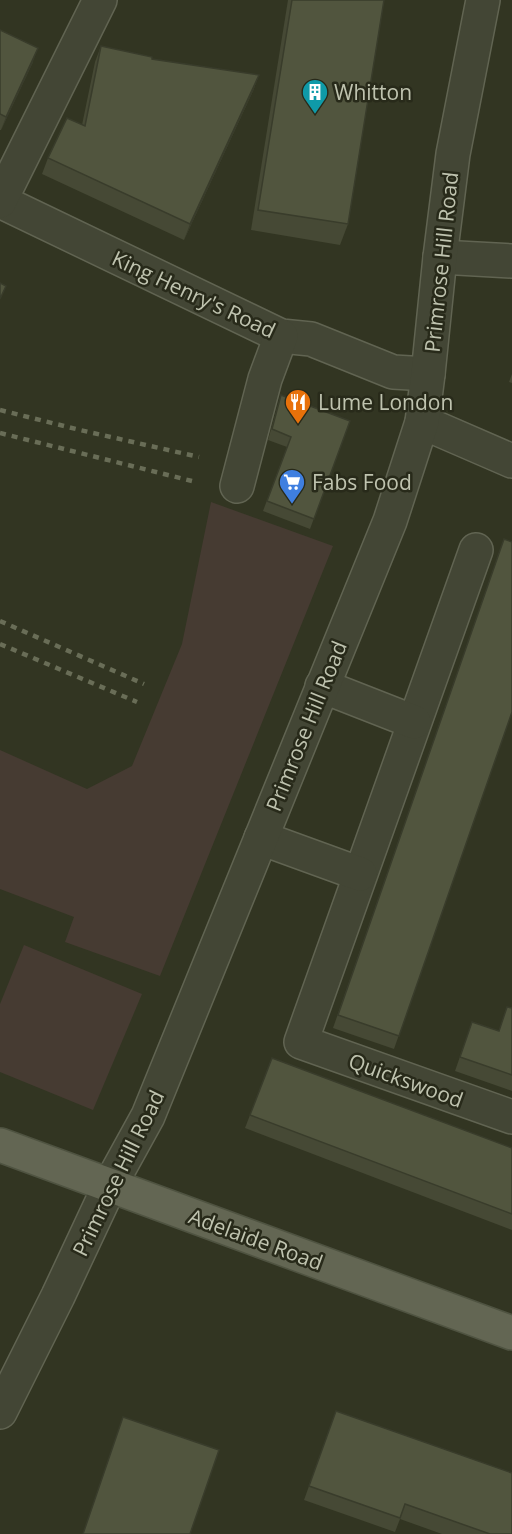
<svg xmlns="http://www.w3.org/2000/svg" width="512" height="1534" font-family="'Open Sans',sans-serif">
<style>
.green{fill:#463b32}
.lines{fill:none;stroke-linecap:round;stroke-linejoin:round}
.minor-casing{stroke:#616452;stroke-width:36}
.major-casing{stroke:#4f5341;stroke-width:36}
.minor{stroke:#434635;stroke-width:33}
.major{stroke:#636653;stroke-width:33}
.rail{stroke:#696d57;stroke-width:4.5;stroke-dasharray:6 6;stroke-linecap:butt}
.wall{fill:#464935}
.shaded-wall{fill:#393c2b}
.building{fill:#51553e;stroke:#393c2b;stroke-width:1.5}
.labels{text-anchor:middle;dominant-baseline:central;stroke-width:5;stroke-linejoin:round;paint-order:stroke}
.poi-label{font-size:21px;fill:#bfc3af;stroke:#282a1a;text-anchor:start}
.street-label{font-size:21px;fill:#bfc3af;stroke:#282a1a}
</style>
<rect width="100%" height="100%" fill="#323522"/>
<!-- green -->
<g class="green">
<path d="M211 502 333 546 160 976 65 942 74 917 0 889V750L87 789 132 766 182 644Z"/>
<path d="M24 945 142 994 93 1110 0 1072V1004Z"/>
</g>
<g class="lines">
<!-- minor casing -->
<g class="minor-casing">
<g id="minor">
<path d="M0 201 281 336 311 339 393 372 428 374"/>
<path d="M0 201 100 0"/>
<path d="M440 257 512 261"/>
<path d="M422 422 512 461"/>
<path d="M237 486 265 379 281 336"/>
<path d="M476 550 301 1042 512 1117"/>
<path d="M322 686 414 722"/>
<path d="M261 838 360 874"/>
<path d="M0 1412 58 1296 110 1185 148 1116 390 521 422 422 428 374 440 257 453 154 483 0"/>
</g>
</g>
<!-- major casing -->
<g class="major-casing">
<path id="major" d="M0 1145 512 1333"/>
</g>
<!-- minor -->
<use href="#minor" class="minor"/>
<!-- major -->
<use href="#major" class="major"/>
<!-- rail -->
<g class="rail">
<path d="M0 410 80 430 199 457"/>
<path d="M0 433 192 481"/>
<path d="M0 621 144 684"/>
<path d="M0 644 137 702"/>
</g>
</g>
<!-- wall -->
<g class="wall">
<path d="M288 0H384L348 224 340 245 251 230Z"/>
<path d="M0 30 33 62 1 130H0Z"/>
<path d="M101 46 152 59 259 75 253 91 184 240 42 174 48 158 82 125 95 62Z"/>
<path d="M512 374V383L509 382Z"/>
<path d="M281 395 350 421 310 529 263 511 287 447 268 440 278 405Z"/>
<path d="M504 539 512 712 394 1049 333 1028Z"/>
<path d="M512 1008V1091L455 1071 472 1022 499 1031Z"/>
<path d="M272 1058 512 1148V1230L245 1128Z"/>
<path d="M336 1411 512 1534H442L400 1519 395 1532 304 1500Z"/>
</g>
<!-- shaded-wall -->
<g class="shaded-wall">
<path d="M38 48 33 62 1 130 6 117Z"/>
<path d="M259 75 253 91 184 240 190 224Z"/>
</g>
<!-- building -->
<g class="building">
<path d="M292 0H384L348 224 258 210Z"/>
<path d="M0 30 38 48 6 117 0 114Z"/>
<path d="M101 46 152 57V59L259 75 190 224 48 158 67 118 85 126Z"/>
<path d="M0 283 6 286 0 299Z"/>
<path d="M281 395 350 421 314 519 267 501 291 437 272 429Z"/>
<path d="M504 539 512 542V712L399 1036 338 1015Z"/>
<path d="M507 1007 512 1008V1075L460 1057 472 1022 499 1031Z"/>
<path d="M272 1058 512 1148V1214L250 1115Z"/>
<path d="M336 1411 512 1473V1534H490L405 1504 400 1518 309 1486Z"/>
<path d="M123 1417 219 1450 190 1534H83Z"/>
</g>
<!-- icons -->
<defs>
<g id="building-pin" transform="scale(1.35)"><path d="M0 17L-7.5 6A9.5 9.5 0 1 1 7.5 6Z" fill="#0f9aa8" stroke="#282a1a"/><path d="M-4-6H4V6H1V3H-1V6H-4ZM-2.5-4.3h1.7v1.8h-1.7ZM.8-4.3h1.7v1.8H.8ZM-2.5-1h1.7V.8h-1.7ZM.8-1h1.7V.8H.8Z" fill="#fff"/></g>
<g id="restaurant-pin" transform="scale(1.35)"><path d="M0 17L-7.5 6A9.5 9.5 0 1 1 7.5 6Z" fill="#e8710a" stroke="#282a1a"/><path d="M-5-6h1v4h1v-4h1v4h1v-4h1v5L-1.5 .5V6h-2V.5L-5-1ZM5-6V6H3V1.5H1.5Q1.5-4 5-6Z" fill="#fff"/></g>
<g id="supermarket-pin" transform="scale(1.35)"><path d="M0 17L-7.5 6A9.5 9.5 0 1 1 7.5 6Z" fill="#3f7fe0" stroke="#282a1a"/><path d="M-6-5.5h2.5l.6 2H6L4.5 2H-2.5L-4.4-4H-6ZM-1.5 3.2a1.3 1.3 0 1 0 .1 0ZM3 3.2a1.3 1.3 0 1 0 .1 0Z" fill="#fff"/></g>
</defs>
<g fill-rule="evenodd">
<use href="#building-pin" x="315" y="92"/>
<use href="#restaurant-pin" x="298" y="402"/>
<use href="#supermarket-pin" x="292" y="482"/>
</g>
<g class="labels">
<!-- poi labels -->
<g class="poi-label">
<text x="334" y="92">Whitton</text>
<text x="318" y="402">Lume London</text>
<text x="312" y="482">Fabs Food</text>
</g>
<!-- street labels -->
<g class="street-label">
<text transform="translate(441 262) rotate(-84)">Primrose Hill Road</text>
<text transform="translate(194 294) rotate(25)">King Henry's Road</text>
<text transform="translate(306 726) rotate(-68)">Primrose Hill Road</text>
<text transform="translate(406 1080) rotate(20)">Quickswood</text>
<text transform="translate(118 1173) rotate(-64)">Primrose Hill Road</text>
<text transform="translate(256 1239) rotate(20)">Adelaide Road</text>
</g>
</g>
</svg>
